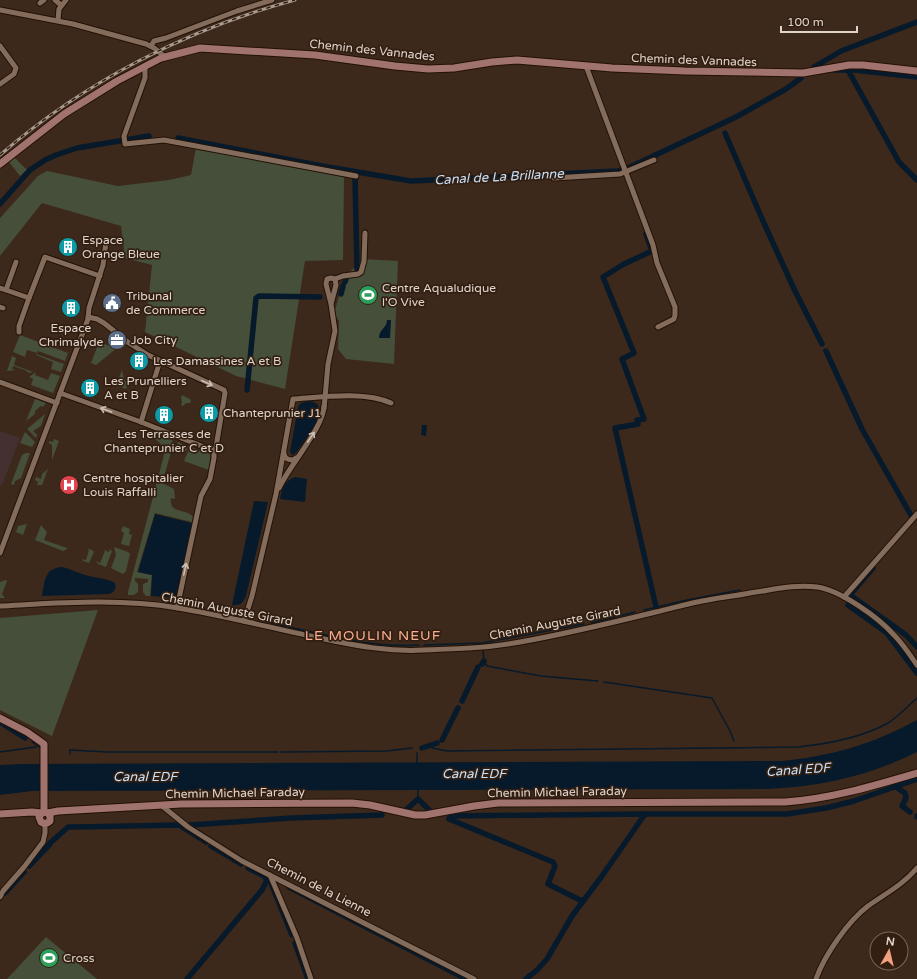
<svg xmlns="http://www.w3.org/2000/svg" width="917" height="979" font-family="'Varela Round',sans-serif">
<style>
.education{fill:#443030}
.green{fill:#454f3a}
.water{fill:#061a2b}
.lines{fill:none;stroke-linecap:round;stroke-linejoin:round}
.stream{stroke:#061a2b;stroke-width:1.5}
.canal{stroke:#061a2b;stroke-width:5.5}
.street-casing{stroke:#231105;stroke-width:7}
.secondary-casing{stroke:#231105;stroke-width:9}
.street{stroke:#836c5c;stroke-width:5}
.secondary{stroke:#a1736e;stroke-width:7}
.rail-casing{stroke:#a99a8f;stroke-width:3}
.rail{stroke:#321f12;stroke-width:1.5;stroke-dasharray:4.5;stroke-linecap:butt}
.oneway{stroke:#cdbeb4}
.labels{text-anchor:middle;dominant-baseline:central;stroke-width:3.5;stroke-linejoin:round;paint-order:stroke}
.street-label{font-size:12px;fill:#e0d3ca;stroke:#321f12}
.poi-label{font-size:12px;fill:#e0d3ca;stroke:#321f12;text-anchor:start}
.water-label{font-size:13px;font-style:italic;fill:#c8e2fb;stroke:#321f12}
.quarter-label{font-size:14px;letter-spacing:1px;fill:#fcae91;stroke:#321f12}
</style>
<rect width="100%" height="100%" fill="#3d291b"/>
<!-- education -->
<path class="education" d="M0 431 20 438 2 485H0Z"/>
<!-- green -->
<g class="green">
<path d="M196 148 344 177 343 260 305 261 285 389 236 376 145 332 152 265 125 258 121 226 42 203 0 256V218L38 176 47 171 118 186 169 180 191 175Z"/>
<path d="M15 158 27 170 20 176 9 162Z"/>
<path d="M363 259 398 261 394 364 346 359 338 349 339 321 334 313 345 277Z"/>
<path d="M20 335 68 353 65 361 38 351 37 353 27 350 25 357 13 352Z"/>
<path d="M101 343 117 348 96 365 91 363 98 345H100Z"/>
<path d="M36 354 64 364 61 372 51 369 53 362 36 355Z"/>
<path d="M12 356 16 358 14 365 33 372 29 373 25 370 13 366 12 369 16 370 7 371Z"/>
<path d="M122 370 124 379 128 383 126 389 116 385Z"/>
<path d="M36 372 35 375 48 380 51 373 60 376 53 393 31 385 33 379 29 377Z"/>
<path d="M182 395 190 399 191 401 190 403H186L183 406 181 405 182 402 181 397Z"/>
<path d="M35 399 46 403 43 407 41 406 35 411V414L26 421Z"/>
<path d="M45 414 41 426 33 431 37 435 36 438 27 429Z"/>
<path d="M142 429 172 440 173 446 162 483 174 489 175 499 171 498C169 515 187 508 193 517L192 522 155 513 137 572 152 575 150 596H146L143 592V584L148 582V579L135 578V581L138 584V592L134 595H128V592L164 455C164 440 152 438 140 433Z"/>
<path d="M25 432 35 442 32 447 20 443Z"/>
<path d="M54 439 59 441 52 460V445L49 443V441L53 442Z"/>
<path d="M178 442 188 447 186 451 176 447Z"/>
<path d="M190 447 210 454V459H211L209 470 184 461Z"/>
<path d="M26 453H30L21 478 15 481 14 485 11 484 22 455Z"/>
<path d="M48 469 42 485H37L38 482 35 480 36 477 41 479 42 474Z"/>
<path d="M27 524 23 535 16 532 18 526Z"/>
<path d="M41 525 47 532 44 540 67 548V549L63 551 35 540Z"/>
<path d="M123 526 130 529 129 534 132 535 129 546 121 544 124 533 121 531Z"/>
<path d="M114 547 128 552 130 554 126 571 123 574 111 568 116 555Z"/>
<path d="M86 548 92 550 94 552 89 563 83 561 82 559 86 560 89 550Z"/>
<path d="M102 549 109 552 110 549 112 551 106 567 98 564 96 561 100 563 105 551Z"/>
<path d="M6 580 7 581 2 594 5 598H0V582Z"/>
<path d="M98 610 52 736 0 710V618Z"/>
<path d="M46 937 97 979H7Z"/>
</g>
<!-- water -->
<g class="water">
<path d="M387 320H391L390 338H379C379 329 387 328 387 320Z"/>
<path d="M308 401 314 402 318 405C324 419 304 441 296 453L292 455 290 452 298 407 301 403Z"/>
<path d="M422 425H427L426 436 421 435Z"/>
<path d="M295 477 307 479 305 502 280 499C282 489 284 481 295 477Z"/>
<path d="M254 501 268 502 246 596C243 603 240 606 232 605Z"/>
<path d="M155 514 192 523 176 598 151 596 152 575 138 572Z"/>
<path d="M61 567C70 568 77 573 85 575 95 578 105 578 114 582 118 588 114 592 109 594L42 596C45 581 44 569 61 567Z"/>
<path d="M917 720V752C869 776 820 787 766 789L32 791 0 795V765L21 764 782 761C832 756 873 744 917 720Z"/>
</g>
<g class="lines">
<!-- stream -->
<g class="stream">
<path d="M183 606 223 613"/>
<path d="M644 610 687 600 740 590"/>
<path d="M271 623C319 633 368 648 419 645"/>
<path d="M591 623 635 612"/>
<path d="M424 645 482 643 584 624"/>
<path d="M483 651 484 661 487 666 541 676 598 681"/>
<path d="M604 682 712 698 730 731 734 741"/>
<path d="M32 742 39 747"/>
<path d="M432 748 447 751 798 747C827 744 863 737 888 723 898 717 908 706 917 698"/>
<path d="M0 752 36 747"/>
<path d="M281 752 386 751 412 748"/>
<path d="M417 753V763"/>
<path d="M70 754V750L108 752H278"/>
<path d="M418 789V799"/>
</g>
<!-- canal -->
<g class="canal">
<path d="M814 67 841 51 917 22"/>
<path d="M835 70H854L917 77"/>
<path d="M848 70 899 162 917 180"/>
<path d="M725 133 763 221 795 291 822 344"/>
<path d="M178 138 322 166 411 181 618 171 628 168 736 117 786 89 801 78"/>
<path d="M355 178 357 269"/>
<path d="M0 204 30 170 45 160 56 155 77 148 149 136"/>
<path d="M345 282 346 279"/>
<path d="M341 294 343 286"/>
<path d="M826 351 862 429 912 517"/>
<path d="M247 390 256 298 259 296 320 297"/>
<path d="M637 420 644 419 622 359 634 353 603 277 624 264 652 251 646 234"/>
<path d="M638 424 615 428 656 607"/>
<path d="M873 568 850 595 906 635 917 647"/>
<path d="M848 605 887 633 917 673"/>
<path d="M482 664 484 661"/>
<path d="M462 701 478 667"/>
<path d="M0 722 25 738"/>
<path d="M442 740 458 708"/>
<path d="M422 748 437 743"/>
<path d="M896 787 905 793 906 798 902 806 910 812"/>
<path d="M406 810 418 799 429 810"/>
<path d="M645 814H787L826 808 854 801 917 779"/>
<path d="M544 815 450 816 449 819 553 862 555 866 548 884 582 901"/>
<path d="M917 816V817"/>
<path d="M190 825 291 818 382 815"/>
<path d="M49 844 68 827H76L179 825 206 842"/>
<path d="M211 846 241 864"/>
<path d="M29 866 50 844"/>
<path d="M268 880 270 881 292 935"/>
<path d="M289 887 466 979"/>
<path d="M5 893 24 872"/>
<path d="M295 943 308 979"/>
<path d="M187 979 262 890 267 880 264 876 248 868"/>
<path d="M526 979 537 970 547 959 572 916 602 876 645 814 548 815"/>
</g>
<!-- street casing -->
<g class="street-casing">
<g id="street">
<path d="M55 0 61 5"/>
<path d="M40 3 44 0"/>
<path d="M0 10 73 24 146 44 154 48 165 57"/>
<path d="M58 20 59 9 66 0"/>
<path d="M0 46 16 68 14 74 0 84"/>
<path d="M151 46 154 41 166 38 237 11 272 0"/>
<path d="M145 66V78L124 136 125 144 164 140 356 176"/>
<path d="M586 66 653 245 657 263 675 307V315L674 319 658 327"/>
<path d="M554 178 620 174 654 160"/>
<path d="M16 262 6 290 29 298 45 257 100 276"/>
<path d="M335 279 343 276 358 274 361 272 364 261 365 233"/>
<path d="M0 288 6 290"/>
<path d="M0 307 3 308"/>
<path d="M88 317 97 319 104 323 129 343 148 355 224 390 225 393 216 447 214 451"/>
<path d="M19 332V326L29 298"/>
<path d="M0 382 57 403"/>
<path d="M60 393 141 422 214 451"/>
<path d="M324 409 328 364 335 331 331 304 326 284 327 279 331 278 335 279 336 285 331 304"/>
<path d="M141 422 160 361"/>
<path d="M284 453C284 458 288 460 293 460L296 458"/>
<path d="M279 488C289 466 324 427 324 406"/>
<path d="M0 553 88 319 89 308 103 265 106 242"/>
<path d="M844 597 917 514"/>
<path d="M0 606C59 603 119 598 178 608 227 616 275 629 324 639 357 646 390 652 424 650 456 649 488 648 520 642 566 634 611 623 656 612 673 608 690 603 708 600 722 597 736 596 750 593 772 590 795 584 817 587 840 590 878 617 894 635 903 644 910 655 917 665"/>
<path d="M177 608 201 496 210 479 214 458V451"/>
<path d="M244 621 252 596 276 494 293 399C322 397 365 391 391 403"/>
<path d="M161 805 188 827 242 861 474 979"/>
<path d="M270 875 297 938 311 979"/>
<path d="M0 897 3 891 24 867 43 842 45 833V824"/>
<path d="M816 979C824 956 848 921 868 906 885 894 904 884 917 868"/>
</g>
</g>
<!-- secondary casing -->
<g class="secondary-casing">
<g id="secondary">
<path d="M0 164 64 114 117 81 161 58 200 48 315 55 395 66 428 69 454 68 492 62 517 60 612 68 685 71 803 73 849 65H863L917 71"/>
<path d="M0 718 27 732 44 744V812"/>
<path d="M44 812 41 814 39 817 41 822C44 824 47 824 50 821V816L48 813"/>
<path d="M48 813 58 811 181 804 352 803 370 805 415 815H425L474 806 498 803 785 802C830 799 873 786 917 773"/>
<path d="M0 814 32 812 42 813"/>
</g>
</g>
<!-- street -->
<use href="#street" class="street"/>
<!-- secondary -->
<use href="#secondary" class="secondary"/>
<!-- rail casing -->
<g class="rail-casing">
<path id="rail" d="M0 155C84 82 187 29 295 0"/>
</g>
<!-- rail -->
<use href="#rail" class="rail"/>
</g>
<!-- one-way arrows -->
<defs><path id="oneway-shaft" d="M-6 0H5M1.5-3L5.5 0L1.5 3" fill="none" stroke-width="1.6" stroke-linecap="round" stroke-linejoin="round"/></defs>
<g class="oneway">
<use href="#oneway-shaft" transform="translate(207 383) rotate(24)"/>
<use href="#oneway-shaft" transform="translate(106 410) rotate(-160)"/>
<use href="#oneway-shaft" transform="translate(311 437) rotate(-56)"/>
<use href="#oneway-shaft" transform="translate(185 569) rotate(-78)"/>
</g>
<!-- icons -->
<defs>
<g id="building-disc" transform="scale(1)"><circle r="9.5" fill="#0f9aa8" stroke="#321f12"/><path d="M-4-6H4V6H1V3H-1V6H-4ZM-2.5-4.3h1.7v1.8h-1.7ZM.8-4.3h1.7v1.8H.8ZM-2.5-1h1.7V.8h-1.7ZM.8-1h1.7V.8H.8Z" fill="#fff"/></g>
<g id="stadium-disc" transform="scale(1)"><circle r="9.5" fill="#2e9e5b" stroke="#321f12"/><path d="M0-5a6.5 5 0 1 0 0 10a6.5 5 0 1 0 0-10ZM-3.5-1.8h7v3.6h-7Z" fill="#fff"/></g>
<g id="civic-disc" transform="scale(1)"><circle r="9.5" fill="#5c6f8a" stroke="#321f12"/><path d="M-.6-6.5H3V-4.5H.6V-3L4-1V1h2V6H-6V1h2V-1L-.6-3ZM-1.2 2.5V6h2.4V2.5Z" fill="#fff"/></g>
<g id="office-disc" transform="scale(1)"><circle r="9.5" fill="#5c6f8a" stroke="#321f12"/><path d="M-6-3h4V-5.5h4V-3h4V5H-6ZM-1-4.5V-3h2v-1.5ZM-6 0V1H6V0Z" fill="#fff"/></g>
<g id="hospital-disc" transform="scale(1)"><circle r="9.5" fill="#e0444e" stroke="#321f12"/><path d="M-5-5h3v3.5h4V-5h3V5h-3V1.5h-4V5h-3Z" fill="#fff"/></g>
</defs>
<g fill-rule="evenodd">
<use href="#building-disc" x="68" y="247"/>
<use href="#stadium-disc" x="368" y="295"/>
<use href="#civic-disc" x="112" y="303"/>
<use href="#building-disc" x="71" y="308"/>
<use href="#office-disc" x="117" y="340"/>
<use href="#building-disc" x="139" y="361"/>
<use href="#building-disc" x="90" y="388"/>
<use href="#building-disc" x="209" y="413"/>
<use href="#building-disc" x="164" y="415"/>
<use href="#hospital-disc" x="69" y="485"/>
<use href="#stadium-disc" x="49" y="958"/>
</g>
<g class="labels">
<!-- street labels -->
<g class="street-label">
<text transform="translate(372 50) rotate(6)">Chemin des Vannades</text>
<text transform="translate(694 60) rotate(2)">Chemin des Vannades</text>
<text transform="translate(227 609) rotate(11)">Chemin Auguste Girard</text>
<text transform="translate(555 623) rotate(-11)">Chemin Auguste Girard</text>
<text transform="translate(557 792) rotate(-1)">Chemin Michael Faraday</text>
<text transform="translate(235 793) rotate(-1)">Chemin Michael Faraday</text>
<text transform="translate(319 887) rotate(27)">Chemin de la Lienne</text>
</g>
<!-- poi labels -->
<g class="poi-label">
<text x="82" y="240">Espace<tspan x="82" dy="14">Orange Bleue</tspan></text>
<text x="382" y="288">Centre Aqualudique<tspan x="382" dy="14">l'O Vive</tspan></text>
<text x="126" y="296">Tribunal<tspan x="126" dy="14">de Commerce</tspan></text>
<text x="71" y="328" text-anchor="middle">Espace<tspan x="71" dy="14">Chrimalyde</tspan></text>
<text x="131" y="340">Job City</text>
<text x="153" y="361">Les Damassines A et B</text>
<text x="104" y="381">Les Prunelliers<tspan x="104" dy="14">A et B</tspan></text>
<text x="223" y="413">Chanteprunier J1</text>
<text x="164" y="434" text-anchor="middle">Les Terrasses de<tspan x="164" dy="14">Chanteprunier C et D</tspan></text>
<text x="83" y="478">Centre hospitalier<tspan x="83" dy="14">Louis Raffalli</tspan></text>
<text x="63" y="958">Cross</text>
</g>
<!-- water labels -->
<g class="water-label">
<text transform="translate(499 177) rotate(-3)">Canal de La Brillanne</text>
<text transform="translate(798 770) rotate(-4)">Canal EDF</text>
<text x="474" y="774">Canal EDF</text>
<text x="145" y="777">Canal EDF</text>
</g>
<!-- quarter labels -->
<g class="quarter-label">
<text x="373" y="635">LE MOULIN NEUF</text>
</g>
</g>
<!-- north arrow -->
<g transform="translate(889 951) rotate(8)"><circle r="19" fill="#321f12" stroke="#78675c"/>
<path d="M0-3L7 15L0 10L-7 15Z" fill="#f3a081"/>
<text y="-6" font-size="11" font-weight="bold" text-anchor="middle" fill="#e0d3ca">N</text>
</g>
<!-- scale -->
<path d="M781 26v6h76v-6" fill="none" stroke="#e0d3ca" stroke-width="2"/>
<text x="787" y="26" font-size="12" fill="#e0d3ca" stroke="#321f12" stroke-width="3" paint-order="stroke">100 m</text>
</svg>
